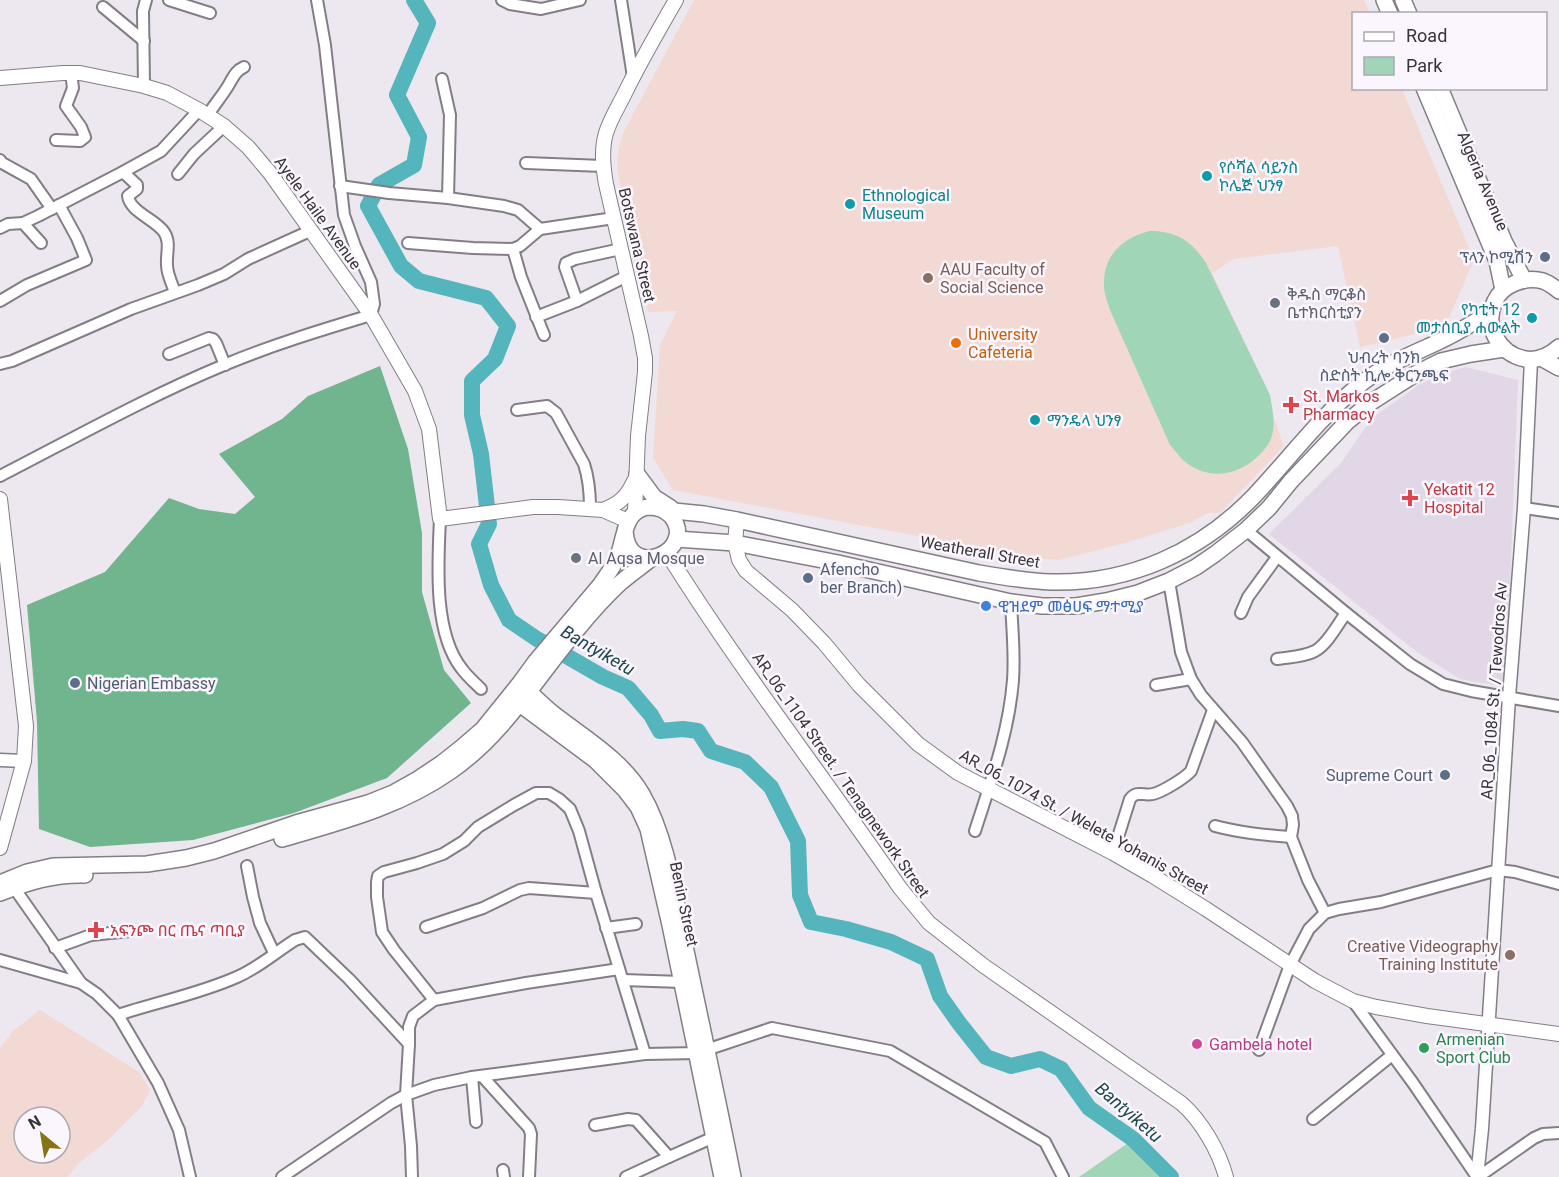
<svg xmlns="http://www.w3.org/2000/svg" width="1559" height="1177" font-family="Roboto,'Noto Sans Ethiopic',sans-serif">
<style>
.built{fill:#e2d7e6}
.education{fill:#f3d9d3;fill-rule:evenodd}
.green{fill:#a0d6b7}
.forest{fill:#70b58e}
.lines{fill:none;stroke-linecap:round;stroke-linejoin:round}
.river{stroke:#55b5bd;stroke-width:16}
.minor-casing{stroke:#837e86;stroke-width:14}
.tertiary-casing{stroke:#837e86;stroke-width:15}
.secondary-casing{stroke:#837e86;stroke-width:16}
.primary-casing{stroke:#837e86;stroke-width:18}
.minor{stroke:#fff;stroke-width:10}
.tertiary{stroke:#fff;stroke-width:12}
.secondary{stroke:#fff;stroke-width:14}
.primary{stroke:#fff;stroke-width:15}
.culture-dot{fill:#0f9aa8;stroke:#fbf5fd;stroke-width:2}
.service-dot{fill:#5c6f8a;stroke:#fbf5fd;stroke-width:2}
.education-dot{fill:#8d6e63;stroke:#fbf5fd;stroke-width:2}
.worship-dot{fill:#6b7280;stroke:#fbf5fd;stroke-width:2}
.food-dot{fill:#e8710a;stroke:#fbf5fd;stroke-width:2}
.health-dot{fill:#e0444e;stroke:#fbf5fd;stroke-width:2}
.shop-dot{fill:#3f7fe0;stroke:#fbf5fd;stroke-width:2}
.hotel-dot{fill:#d1479c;stroke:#fbf5fd;stroke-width:2}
.leisure-dot{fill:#2e9e5b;stroke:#fbf5fd;stroke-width:2}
.labels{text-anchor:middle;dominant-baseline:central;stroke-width:5;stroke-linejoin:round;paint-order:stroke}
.culture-label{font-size:16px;fill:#0d838f;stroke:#fbf5fd;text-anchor:start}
.street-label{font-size:16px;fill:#373438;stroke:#fbf5fd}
.service-label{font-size:16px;fill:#4e5e75;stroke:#fbf5fd;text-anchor:end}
.education-label{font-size:16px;fill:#785e54;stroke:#fbf5fd;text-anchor:start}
.worship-label{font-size:16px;fill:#5b616d;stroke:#fbf5fd;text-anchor:start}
.food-label{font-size:16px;fill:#c56008;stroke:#fbf5fd;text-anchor:start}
.health-label{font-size:16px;fill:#be3a42;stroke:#fbf5fd;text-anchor:start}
.shop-label{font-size:16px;fill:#366cbe;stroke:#fbf5fd;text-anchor:start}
.leisure-label{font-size:16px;fill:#27864d;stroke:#fbf5fd;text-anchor:start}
.hotel-label{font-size:16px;fill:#b23c85;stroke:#fbf5fd;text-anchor:start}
.water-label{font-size:18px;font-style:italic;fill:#1c484c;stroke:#fbf5fd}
</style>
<rect width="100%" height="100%" fill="#ede7f0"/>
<!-- built -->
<path class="built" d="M1466 367 1518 380 1506 687 1460 679 1417 652 1269 534 1341 463 1372 418 1419 385 1441 374Z"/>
<!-- education -->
<g class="education">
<path d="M694 0H1364L1370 13 1354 14V88L1402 89 1474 260 1445 327 1360 347 1338 246 1234 259 1212 273 1270 395 1274 418 1284 446 1220 513H1208L1190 523 1125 543 1059 560 1034 558 673 490 653 458 660 345 677 311 648 312 643 283 625 216 617 164 619 147 624 131Z"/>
<path d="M40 1010 139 1072 150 1090 142 1106 111 1137 77 1165 68 1177H0V1048L13 1031ZM24 1117H60V1153H24Z"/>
</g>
<!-- green -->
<g class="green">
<path d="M1149 231C1176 231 1191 240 1206 263L1270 395C1272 409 1277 427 1270 441 1266 449 1258 457 1251 462 1230 478 1202 478 1182 459 1178 455 1174 449 1170 445L1110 310C1108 303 1104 294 1104 286 1103 256 1121 239 1149 231Z"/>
<path d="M1128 1143 1165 1177H1079Z"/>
</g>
<!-- forest -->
<path class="forest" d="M380 366 408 449 422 533V592L444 670 471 703 387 778 294 813 193 840 90 847 39 829 37 722 27 605 105 572 169 498 199 509 235 514 255 497 219 454 282 419 308 396Z"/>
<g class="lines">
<!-- river -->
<path class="river" d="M414 0 428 23 397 95 419 137 414 165 379 185 368 206 401 266 419 281 486 298 508 326 495 359 472 381V415L481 454 489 524 479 544 491 585 509 620 537 639 603 677 628 688 651 715 660 731 683 729 698 731 711 751 745 762 771 787 798 841 800 895 811 922 846 929 891 942 927 959 940 996 959 1023 986 1057 1011 1066 1040 1059 1061 1069 1089 1108 1133 1139 1171 1177"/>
<!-- minor casing -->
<g class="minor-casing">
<g id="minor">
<path d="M169 0 210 13"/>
<path d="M502 0 510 4 541 9 580 0"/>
<path d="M621 0 633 77"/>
<path d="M103 7 144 41"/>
<path d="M442 79 450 115 448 198"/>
<path d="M144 86 143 11 146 0"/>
<path d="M208 115C214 105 222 96 228 86 233 78 235 71 244 67"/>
<path d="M56 140 80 141 85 137 81 127 66 106 73 88 71 73"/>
<path d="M0 160 2 163 31 179 52 209"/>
<path d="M526 163 603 166"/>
<path d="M123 172 137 185V189L128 196C130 212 155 219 164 232 171 242 166 254 167 265 167 274 172 284 175 292"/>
<path d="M178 174 194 154 224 126"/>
<path d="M340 186 389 193 448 198 504 206 518 210 540 229"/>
<path d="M23 223 41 243"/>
<path d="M0 228 8 224 23 223 38 216 123 172 161 151 199 110"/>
<path d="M408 243 473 248 513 249 520 246 540 229 614 218"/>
<path d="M513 249 521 277 544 335"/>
<path d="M621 249 575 259 566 263 565 267 577 301 627 276"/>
<path d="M0 301 27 285 86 260 77 238 59 205"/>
<path d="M536 317 577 301"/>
<path d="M169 354 209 338 213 339 216 343 225 365"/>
<path d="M0 364 12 361 131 309 198 285 224 274 248 259 312 230"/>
<path d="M517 410 547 406 556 413 584 464C589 479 590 493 590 508"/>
<path d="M0 476C74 438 147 397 224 365 272 345 321 330 371 315L374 304 371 282 355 246 344 215 325 45 317 0"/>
<path d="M1524 508 1559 513"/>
<path d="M440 519C438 563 433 633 462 669 467 676 475 683 481 689"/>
<path d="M1246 530 1346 613 1410 664 1443 684 1471 691 1559 706"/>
<path d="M1169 581 1181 652 1191 679 1201 695 1242 742 1287 806 1292 816 1293 825 1291 837 1308 880 1325 913"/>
<path d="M1241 613 1248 597 1277 557"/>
<path d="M1277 659C1289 657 1304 657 1315 651 1327 645 1338 624 1346 613"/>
<path d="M1156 685 1191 679"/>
<path d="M1215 826C1241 833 1265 835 1291 837"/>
<path d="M975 831C991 781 1009 732 1013 680 1015 654 1012 627 1011 602"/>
<path d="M1113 853 1130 799C1137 790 1143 796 1153 794 1162 792 1185 778 1191 771L1213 710"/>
<path d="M247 866 253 897 260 923 274 953"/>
<path d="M10 882 81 983 97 994 118 1015 158 1083 179 1130 190 1177"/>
<path d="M426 927 483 908 520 890 529 888 596 893"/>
<path d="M606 928 636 924"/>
<path d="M55 948 91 935 130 931"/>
<path d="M0 960 81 983"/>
<path d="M623 980 682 982 688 980"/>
<path d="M434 1000 394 950 382 932 377 897V882L378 876 384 872 417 863 443 854 464 841 478 827 514 805 536 793H549L559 799 570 809 579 831 596 893 645 1054"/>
<path d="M1353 1001 1413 1083 1477 1177"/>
<path d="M118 1015C157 1002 199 994 237 977 258 968 276 952 295 940L305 937 349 979 409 1044 406 1095 411 1146 412 1177"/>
<path d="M409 1044V1027L413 1016 434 1000 526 983 619 969"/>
<path d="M1259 1050 1290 965 1309 929 1325 913 1339 909 1381 902 1498 870 1515 872 1559 884"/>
<path d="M482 1076 529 1128 531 1134 529 1177"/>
<path d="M472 1077 476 1122"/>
<path d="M1313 1119 1392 1055"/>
<path d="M595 1125 628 1119 636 1120 669 1157"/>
<path d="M503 1170 504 1177"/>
<path d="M282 1177 391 1103 406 1095 434 1085 472 1077 645 1054 697 1053 772 1028 890 1051 1045 1142 1063 1177"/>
<path d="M626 1177 669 1157 714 1137"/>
<path d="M1478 1177 1534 1138 1543 1134 1559 1133"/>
</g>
</g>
<!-- tertiary casing -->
<g class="tertiary-casing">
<g id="tertiary">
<path d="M0 760 24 761"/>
<path d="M1477 1177 1482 1129 1509 697 1524 508 1531 360"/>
</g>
</g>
<!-- secondary casing -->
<g class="secondary-casing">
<g id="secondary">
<path d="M0 78 63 73H80L144 86 167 93 199 110 224 126 248 147 270 173 371 315 415 391 429 429 440 519 533 507H558L603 510 628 521"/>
<path d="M0 499 26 726 24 761 0 848"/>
<path d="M603 510C619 504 627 497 634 481"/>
<path d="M635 513 638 436 645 372V358L641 336 606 184C603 167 601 150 606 133 610 120 618 107 624 95 640 62 658 31 676 0"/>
<path d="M737 520 735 543 739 560 746 571 792 610 824 643 859 685 918 744 958 773 1113 853 1153 876 1206 909 1315 981 1353 1001 1376 1007 1427 1016 1559 1034"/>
<path d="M667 553C739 668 823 776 900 888L929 923 984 966 1181 1103C1201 1120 1219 1151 1226 1177"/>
</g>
</g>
<!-- primary casing -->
<g class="primary-casing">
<g id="primary">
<path d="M1384 0 1390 14"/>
<path d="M1403 0 1409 14"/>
<path d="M1424 88 1491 247 1497 261 1503 290"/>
<path d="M1440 88 1504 241 1524 280"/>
<path d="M1559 291C1554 287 1549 283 1543 281 1525 276 1502 285 1495 301 1483 326 1499 354 1525 359 1538 361 1549 356 1559 347"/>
<path d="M1541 358 1559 368"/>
<path d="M637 474 654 497 671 508"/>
<path d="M664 510 704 514 737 520 979 573C1002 577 1027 581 1051 582 1129 584 1200 552 1254 496 1288 460 1318 419 1357 387 1381 366 1411 355 1440 341 1458 333 1474 322 1491 312"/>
<path d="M676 539 735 543 838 563 1011 602 1042 606H1076L1106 601 1138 593 1169 581 1196 567 1215 554 1246 530 1269 508 1291 481 1347 422 1370 403 1417 373 1441 361 1471 354 1504 349"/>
<path d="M522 685C533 695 543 706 555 715 586 739 622 760 642 794 667 837 675 898 685 946 701 1023 718 1100 733 1177"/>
<path d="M513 699 595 760 625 790 638 807 648 829 670 925 722 1177"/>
<path d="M282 839C340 822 400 807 451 771 503 735 536 679 576 631 589 615 604 598 619 584 629 575 641 567 652 558"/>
<path d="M0 883 27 872 53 866 147 864 186 858 214 851 296 823 368 803 393 793 418 779 442 763 461 748 483 729 520 683 536 661 601 584C607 575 614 566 618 556 625 538 624 508 650 507 658 507 666 511 671 516 699 550 627 583 625 530"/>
<path d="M0 893C29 882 54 874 85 875"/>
</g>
</g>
<!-- minor -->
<use href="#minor" class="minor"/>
<!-- tertiary -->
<use href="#tertiary" class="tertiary"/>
<!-- secondary -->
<use href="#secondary" class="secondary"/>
<!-- primary -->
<use href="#primary" class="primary"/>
</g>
<!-- markers -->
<g class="culture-dot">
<circle cx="1207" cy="176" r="6"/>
<circle cx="850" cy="204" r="6"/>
<circle cx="1532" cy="318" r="6"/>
<circle cx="1035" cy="420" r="6"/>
</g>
<g class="service-dot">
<circle cx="1545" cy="257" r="6"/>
<circle cx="1384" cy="338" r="6"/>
<circle cx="808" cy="578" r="6"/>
<circle cx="75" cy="683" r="6"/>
<circle cx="1445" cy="775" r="6"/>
</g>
<g class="education-dot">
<circle cx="928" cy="278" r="6"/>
<circle cx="1510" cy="955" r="6"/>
</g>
<g class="worship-dot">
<circle cx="1275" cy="303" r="6"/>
<circle cx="576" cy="558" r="6"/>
</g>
<circle class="food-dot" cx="956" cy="343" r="6"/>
<g class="health-dot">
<path d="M1288 396h6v6h6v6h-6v6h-6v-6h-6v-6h6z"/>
<path d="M1407 489h6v6h6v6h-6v6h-6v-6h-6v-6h6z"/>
<path d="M93 921h6v6h6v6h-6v6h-6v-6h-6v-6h6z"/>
</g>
<circle class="shop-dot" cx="986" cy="606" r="6"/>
<circle class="hotel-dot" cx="1197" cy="1044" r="6"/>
<circle class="leisure-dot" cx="1424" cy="1048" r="6"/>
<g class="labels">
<!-- culture labels -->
<g class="culture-label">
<text x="1219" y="167">የሶሻል ሳይንስ<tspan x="1219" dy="18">ኮሌጅ ህንፃ</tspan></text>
<text x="862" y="195">Ethnological<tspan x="862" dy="18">Museum</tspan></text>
<text x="1520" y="309" text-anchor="end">የካቲት 12<tspan x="1520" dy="18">መታሰቢያ ሐውልት</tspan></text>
<text x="1047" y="420">ማንዴላ ህንፃ</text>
</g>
<!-- street labels -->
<g class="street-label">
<text transform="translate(1483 181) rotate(67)">Algeria Avenue</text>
<text transform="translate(318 213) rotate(54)">Ayele Haile Avenue</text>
<text transform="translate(637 245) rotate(77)">Botswana Street</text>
<text transform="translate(980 552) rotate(10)">Weatherall Street</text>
<text transform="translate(1494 691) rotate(-86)">AR_06_1084 St. / Tewodros Av</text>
<text transform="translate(841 775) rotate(55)">AR_06_1104 Street. / Tenagnework Street</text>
<text transform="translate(1084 822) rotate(29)">AR_06_1074 St. / Welete Yohanis Street</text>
<text transform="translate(684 904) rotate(78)">Benin Street</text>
</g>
<!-- service labels -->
<g class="service-label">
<text x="1533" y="257">ፕላን ኮሚሽን</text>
<text x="1384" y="357" text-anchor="middle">ህብረት ባንክ<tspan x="1384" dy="18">ስድስት ኪሎ ቅርንጫፍ</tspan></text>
<text x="820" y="569" text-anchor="start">Afencho<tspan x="820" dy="18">ber Branch)</tspan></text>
<text x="87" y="683" text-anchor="start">Nigerian Embassy</text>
<text x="1433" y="775">Supreme Court</text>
</g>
<!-- education labels -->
<g class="education-label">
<text x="940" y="269">AAU Faculty of<tspan x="940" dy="18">Social Science</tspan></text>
<text x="1498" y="946" text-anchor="end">Creative Videography<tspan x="1498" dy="18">Training Institute</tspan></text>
</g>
<!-- worship labels -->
<g class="worship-label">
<text x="1287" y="294">ቅዱስ ማርቆስ<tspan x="1287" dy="18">ቤተክርስቲያን</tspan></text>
<text x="588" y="558">Al Aqsa Mosque</text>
</g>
<!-- food labels -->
<g class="food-label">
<text x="968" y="334">University<tspan x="968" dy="18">Cafeteria</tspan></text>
</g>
<!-- health labels -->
<g class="health-label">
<text x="1303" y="396">St. Markos<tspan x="1303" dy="18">Pharmacy</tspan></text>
<text x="1424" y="489">Yekatit 12<tspan x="1424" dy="18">Hospital</tspan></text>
<text x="110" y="930">አፍንጮ በር ጤና ጣቢያ</text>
</g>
<!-- shop labels -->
<g class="shop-label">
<text x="998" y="606">ዊዝደም መፅሀፍ ማተሚያ</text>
</g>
<!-- leisure labels -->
<g class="leisure-label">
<text x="1436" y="1039">Armenian<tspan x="1436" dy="18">Sport Club</tspan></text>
</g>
<!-- hotel labels -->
<g class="hotel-label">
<text x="1209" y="1044">Gambela hotel</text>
</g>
<!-- water labels -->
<g class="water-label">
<text transform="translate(598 650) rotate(30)">Bantyiketu</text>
<text transform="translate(1129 1112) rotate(41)">Bantyiketu</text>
</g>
</g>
<!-- legend -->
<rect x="1352" y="12" width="195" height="78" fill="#fbf5fd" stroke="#ada8ae" stroke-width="1.5"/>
<rect x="1364" y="32" width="30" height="9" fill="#ffffff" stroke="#ada8ae" stroke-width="1.5"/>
<text x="1406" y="42" font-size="18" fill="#373438">Road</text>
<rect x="1364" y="57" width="30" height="18" fill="#a0d6b7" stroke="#ada8ae" stroke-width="1.5"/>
<text x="1406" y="72" font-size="18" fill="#373438">Park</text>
<!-- north arrow -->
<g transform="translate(42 1135) rotate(330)"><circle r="28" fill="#fbf5fd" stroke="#ada8ae" stroke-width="1.5"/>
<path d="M0-4.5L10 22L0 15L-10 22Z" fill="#867316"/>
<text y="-9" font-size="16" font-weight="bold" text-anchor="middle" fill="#373438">N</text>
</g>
</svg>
